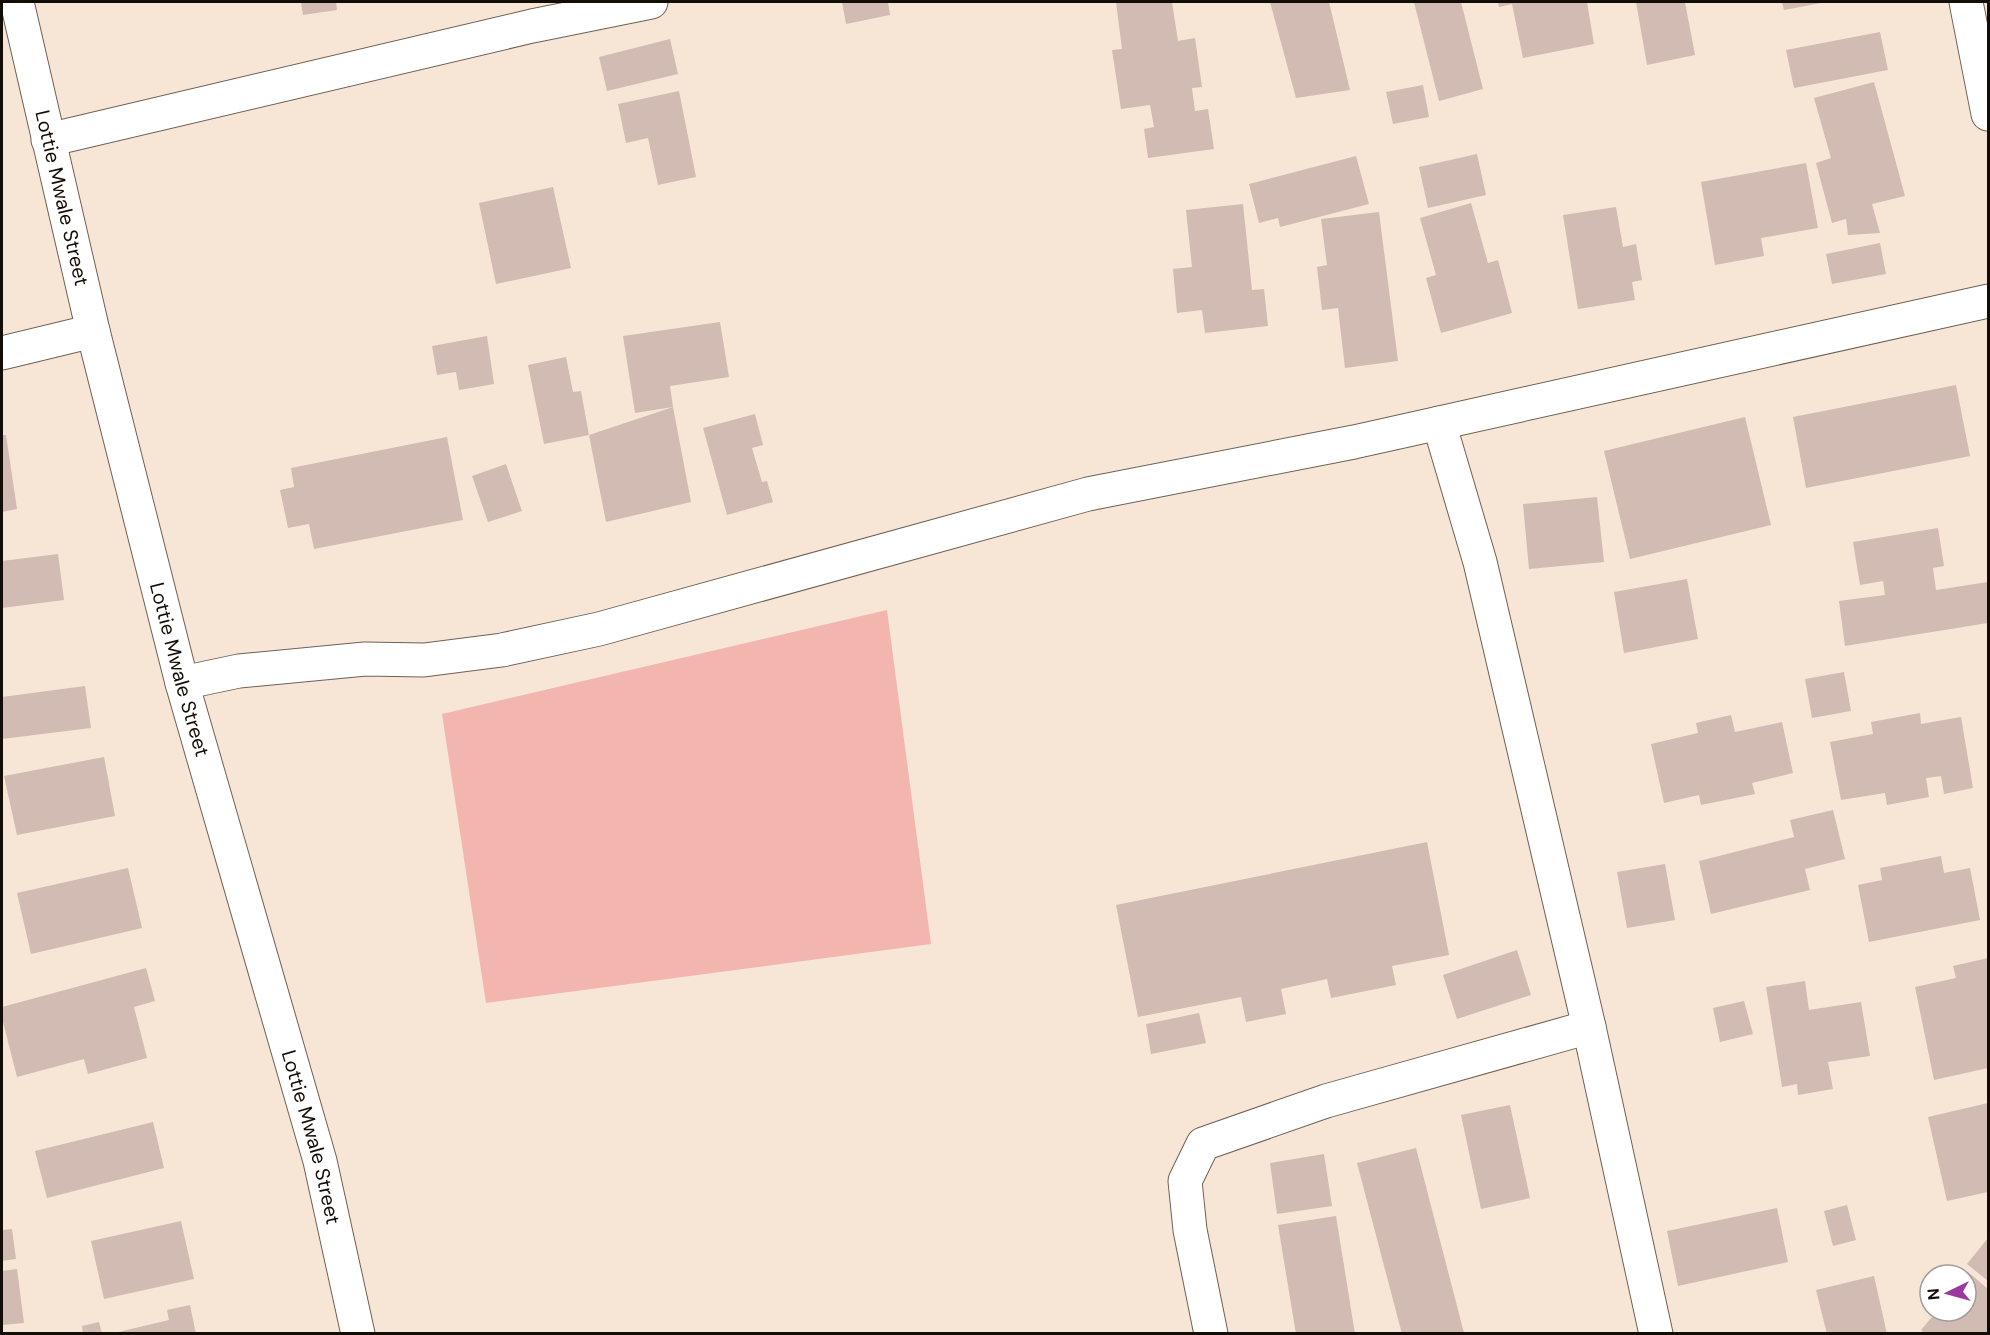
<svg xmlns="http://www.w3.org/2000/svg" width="1990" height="1335" font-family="'DM Sans',sans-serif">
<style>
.green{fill:#f2b6af}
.building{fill:#d1bbb2}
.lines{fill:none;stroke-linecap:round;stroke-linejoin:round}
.minor-casing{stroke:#6f6153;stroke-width:35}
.minor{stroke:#fff;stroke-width:33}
.labels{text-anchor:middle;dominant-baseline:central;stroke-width:4.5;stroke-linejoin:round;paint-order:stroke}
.street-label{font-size:20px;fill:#130d08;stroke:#fff}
</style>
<rect width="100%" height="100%" fill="#f7e6d6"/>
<!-- green -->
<path class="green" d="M887 610 931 944 486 1003 442 714Z"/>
<!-- building -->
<g class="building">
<path d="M301 2H336L337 10 303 15Z"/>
<path d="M842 2H888L890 15 846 24Z"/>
<path d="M1116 2H1172L1178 41 1195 38 1202 87 1192 88 1195 111 1208 109 1214 149 1148 158 1144 129 1154 127 1150 105 1121 109 1112 50 1122 49Z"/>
<path d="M1270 2H1329L1350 90 1296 98Z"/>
<path d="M1414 2H1461L1483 89 1439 101Z"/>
<path d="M1498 2H1587L1594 44 1523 58 1512 4 1499 7Z"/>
<path d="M1636 2H1685L1695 55 1647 65Z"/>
<path d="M1782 2H1821V3L1784 10Z"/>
<path d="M1880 32 1888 70 1794 88 1786 50Z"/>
<path d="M670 39 678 74 607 91 599 57Z"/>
<path d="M1874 82 1905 196 1872 204 1880 233 1848 235 1846 219 1832 223 1816 163 1831 158 1814 98Z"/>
<path d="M1423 85 1429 117 1393 124 1386 92Z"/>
<path d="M679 91 696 177 658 185 648 138 626 143 618 104Z"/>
<path d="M1477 154 1486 195 1428 208 1419 167Z"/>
<path d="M1356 156 1369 204 1280 227 1278 218 1259 223 1249 184Z"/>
<path d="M1806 163 1818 228 1761 238 1764 256 1715 265 1701 182Z"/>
<path d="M553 187 571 268 496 284 479 203Z"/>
<path d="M1471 203 1488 263 1498 260 1512 313 1441 333 1426 278 1436 275 1420 218Z"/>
<path d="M1243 204 1252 290 1264 289 1268 326 1205 333 1202 310 1177 313 1173 269 1192 267 1186 210Z"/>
<path d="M1616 207 1623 247 1636 244 1642 280 1632 282 1635 300 1578 309 1563 215Z"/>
<path d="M1379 212 1398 361 1345 368 1338 308 1322 310 1317 267 1327 265 1321 219Z"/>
<path d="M1880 243 1886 274 1832 284 1826 254Z"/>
<path d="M720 322 729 377 670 386 673 407 635 413 623 336Z"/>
<path d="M487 336 494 384 459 390 456 372 437 375 432 346Z"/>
<path d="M566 357 573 392 581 391 589 435 544 444 528 365Z"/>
<path d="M1956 385 1970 456 1806 488 1793 417Z"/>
<path d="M673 407 691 502 606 522 589 435Z"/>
<path d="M755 414 763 445 752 448 762 482 767 481 773 502 727 515 703 428Z"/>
<path d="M1745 417 1771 525 1630 559 1604 451Z"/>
<path d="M2 435H6L17 509 2 512Z"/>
<path d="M447 437 463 520 314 549 309 524 288 528 280 490 294 487 291 468Z"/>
<path d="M506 464 522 511 488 522 472 476Z"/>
<path d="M1597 497 1604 562 1529 569 1523 504Z"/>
<path d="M1938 528 1944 566 1933 568 1936 590 1988 582V623L1845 646 1839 601 1885 595 1883 581 1860 585 1853 542Z"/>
<path d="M58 554 64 600 2 608V561Z"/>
<path d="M1687 579 1698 639 1624 653 1614 592Z"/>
<path d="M1844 672 1851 711 1812 718 1805 679Z"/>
<path d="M85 686 91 728 2 739V697Z"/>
<path d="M1920 713 1921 724 1961 717 1973 788 1944 794 1941 776 1926 778 1929 797 1887 805 1885 793 1841 800 1830 742 1873 734 1871 722Z"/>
<path d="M1731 715 1735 732 1782 722 1793 773 1752 783 1755 794 1701 805 1699 795 1664 803 1651 744 1698 733 1696 723Z"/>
<path d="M104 757 115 816 17 835 4 776Z"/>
<path d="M1833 810 1845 859 1805 869 1810 890 1711 914 1699 861 1794 837 1790 820Z"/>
<path d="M1427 842 1449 955 1392 966 1396 985 1331 998 1327 979 1281 989 1286 1014 1246 1022 1241 997 1138 1017 1116 905Z"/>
<path d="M1941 856 1944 873 1970 868 1980 920 1869 942 1858 885 1882 880 1880 868Z"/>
<path d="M1665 864 1675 920 1627 928 1617 872Z"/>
<path d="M128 868 142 928 31 954 17 893Z"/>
<path d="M1517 950 1531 995 1457 1019 1443 975Z"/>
<path d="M1988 958V1068L1934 1080 1915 987 1956 978 1953 966Z"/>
<path d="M146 968 155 1001 134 1007 147 1058 88 1074 84 1059 17 1077 2 1018V1007Z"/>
<path d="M1805 981 1809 1010 1861 1002 1870 1056 1828 1062 1833 1089 1798 1095 1797 1084 1782 1087 1766 987Z"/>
<path d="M1744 1001 1753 1034 1720 1042 1713 1008Z"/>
<path d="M1199 1013 1206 1043 1151 1054 1146 1024Z"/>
<path d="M1988 1103V1192L1947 1201 1928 1117Z"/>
<path d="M1510 1105 1530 1198 1481 1209 1461 1115Z"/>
<path d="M153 1122 164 1168 47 1198 35 1151Z"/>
<path d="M1416 1148 1464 1333 1462 1334H1402L1357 1163Z"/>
<path d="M1324 1154 1332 1206 1277 1214 1270 1163Z"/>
<path d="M1847 1205 1856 1240 1833 1246 1824 1211Z"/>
<path d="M1777 1208 1788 1262 1678 1286 1667 1231Z"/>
<path d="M1336 1216 1355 1334H1296L1278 1225Z"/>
<path d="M181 1221 194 1279 104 1299 91 1241Z"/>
<path d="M12 1229 16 1259 2 1261V1230Z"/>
<path d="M1988 1238V1281L1967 1264Z"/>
<path d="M17 1269 24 1323 2 1325V1271Z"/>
<path d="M1968 1272 1988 1289V1334H1925L1921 1330 1937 1311H1966Z"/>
<path d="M1874 1276 1887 1334H1827L1816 1290Z"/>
<path d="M190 1305 196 1334H110L169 1320 167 1310Z"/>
<path d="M99 1322 102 1334H83L82 1326Z"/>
</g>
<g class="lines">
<!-- minor casing -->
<g class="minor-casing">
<g id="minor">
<path id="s1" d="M17 2 93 331 182 683 320 1161 358 1334"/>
<path d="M1966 2 1988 114"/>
<path d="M48 140 532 26 651 2"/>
<path d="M2 353 93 331"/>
<path d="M1439 423 1480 562 1589 1027 1656 1334"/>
<path d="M182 683 239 671 365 659 424 660 502 650 599 629 1088 494 1354 442 1988 301"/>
<path d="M1211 1334 1190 1230 1185 1181 1203 1144 1326 1101 1589 1027"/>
</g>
</g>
<!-- minor -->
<use href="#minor" class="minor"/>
</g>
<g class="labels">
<!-- street labels -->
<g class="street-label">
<text stroke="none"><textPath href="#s1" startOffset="201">Lottie Mwale Street</textPath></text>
<text stroke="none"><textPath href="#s1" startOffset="687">Lottie Mwale Street</textPath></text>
<text stroke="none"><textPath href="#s1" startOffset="1173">Lottie Mwale Street</textPath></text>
</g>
</g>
<!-- border -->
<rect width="1990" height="1335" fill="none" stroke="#130d08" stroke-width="6"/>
<!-- north arrow -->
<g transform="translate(1948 1293) rotate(265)"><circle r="28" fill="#ffffff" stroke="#a19e9c" stroke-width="1.5"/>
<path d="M0-4.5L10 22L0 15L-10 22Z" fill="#9c399e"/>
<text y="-9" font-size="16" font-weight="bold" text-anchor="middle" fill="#130d08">N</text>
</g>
</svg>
